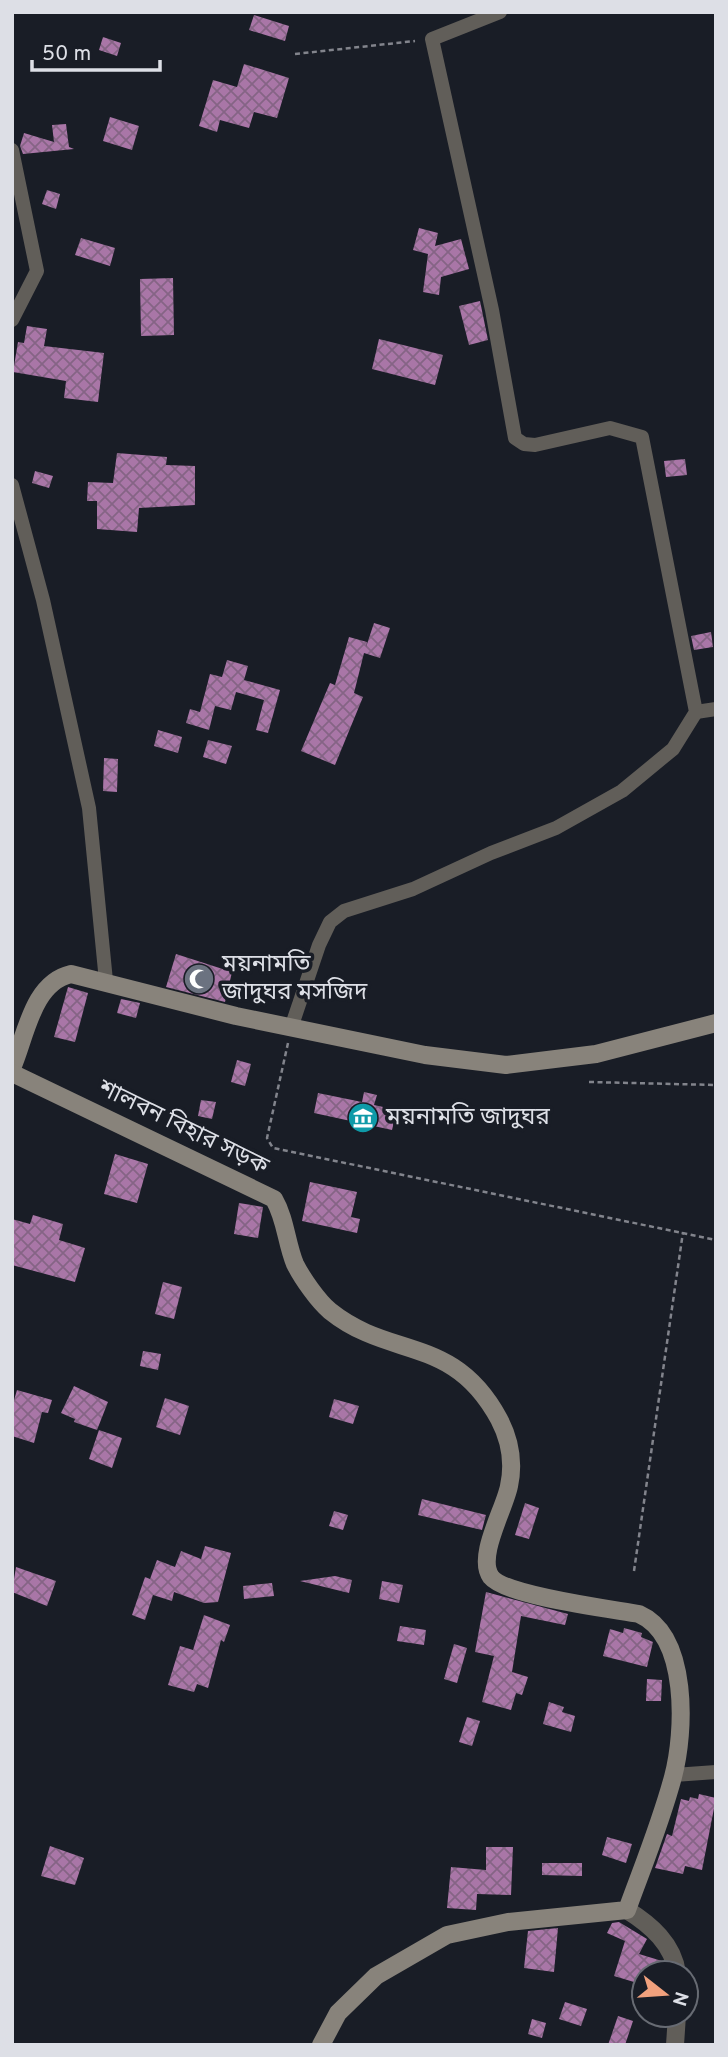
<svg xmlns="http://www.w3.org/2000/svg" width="728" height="2057" font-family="Overpass,'Noto Sans Bengali',sans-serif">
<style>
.building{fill:url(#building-cross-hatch)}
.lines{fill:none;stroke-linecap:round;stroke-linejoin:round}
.path{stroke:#82848c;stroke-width:2.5;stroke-dasharray:5 3.5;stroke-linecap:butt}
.minor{stroke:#615e59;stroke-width:14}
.tertiary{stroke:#615e59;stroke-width:18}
.secondary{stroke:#88837b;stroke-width:18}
.labels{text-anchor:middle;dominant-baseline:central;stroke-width:7;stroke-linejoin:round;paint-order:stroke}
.poi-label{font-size:24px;fill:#dddfe6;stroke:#191d26;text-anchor:start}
.street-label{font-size:24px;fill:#dddfe6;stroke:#191d26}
</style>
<defs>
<pattern id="building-cross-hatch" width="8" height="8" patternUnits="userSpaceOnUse" patternTransform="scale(1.75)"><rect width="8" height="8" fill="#a976a7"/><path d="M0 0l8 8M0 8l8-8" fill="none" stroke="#856485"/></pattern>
</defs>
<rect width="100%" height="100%" fill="#191d26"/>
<!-- building -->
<g class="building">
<path d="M254 15 289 26 285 41 249 30Z"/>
<path d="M103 37 121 43 117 56 99 50Z"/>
<path d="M244 64 289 78 277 118 254 112 249 128 220 120 217 132 199 126 213 80 237 87Z"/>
<path d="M110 117 139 126 132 150 103 141Z"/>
<path d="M66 124 69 147 74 149 23 154 20 146 24 133 54 142 52 125Z"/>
<path d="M47 190 60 194 56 209 42 204Z"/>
<path d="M419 228 438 233 435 246 461 239 469 269 441 277 439 295 423 292 428 254 413 250Z"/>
<path d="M81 238 115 248 110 266 75 255Z"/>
<path d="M173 278 174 335 141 336 140 279Z"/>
<path d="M480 301 488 340 469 345 459 306Z"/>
<path d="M27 326 47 329 44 346 104 353 98 402 64 398 66 381 13 372 18 342 24 343Z"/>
<path d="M379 339 443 355 435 385 372 369Z"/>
<path d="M117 453 167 457 166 465 195 466V505L139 508 137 532 97 529V501H87L88 482 113 483Z"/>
<path d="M685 459 687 475 666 477 664 461Z"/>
<path d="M35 471 53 476 49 488 32 483Z"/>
<path d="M374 623 390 628 380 658 364 653 354 693 363 697 335 765 301 751 330 683 335 685 349 637 367 642 366 647Z"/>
<path d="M711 632 713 647 694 650 691 636Z"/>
<path d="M227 660 248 666 244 680 280 690 268 733 256 730 264 700 236 692 231 710 215 706 209 730 186 723 190 709 200 712 210 674 222 677Z"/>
<path d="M158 730 182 737 178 753 154 746Z"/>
<path d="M208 740 232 746 226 764 203 757Z"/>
<path d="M104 758 118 759 117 792 103 791Z"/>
<path d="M176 954 232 972 225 1002 166 987Z"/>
<path d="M68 987 88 993 75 1042 54 1037Z"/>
<path d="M121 999 140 1003 136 1018 117 1013Z"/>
<path d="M237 1060 251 1064 245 1086 231 1082Z"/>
<path d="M364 1092 377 1095 374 1105 397 1110 392 1130 314 1113 318 1093 362 1102Z"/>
<path d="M201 1100 216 1102 212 1119 198 1116Z"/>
<path d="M115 1154 148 1164 137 1203 104 1194Z"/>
<path d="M310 1182 357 1192 351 1217 360 1219 357 1233 302 1221Z"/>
<path d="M239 1203 263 1207 258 1238 234 1234Z"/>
<path d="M33 1215 63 1224 59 1240 85 1248 75 1282 12 1265V1219L30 1224Z"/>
<path d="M163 1282 182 1287 174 1319 155 1314Z"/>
<path d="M143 1351 161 1354 158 1370 140 1366Z"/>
<path d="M74 1386 108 1402 97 1430 74 1422 75 1419 61 1413Z"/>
<path d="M17 1390 52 1400 48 1413 42 1412 34 1443 12 1436V1407Z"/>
<path d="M165 1398 189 1406 180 1435 156 1427Z"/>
<path d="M334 1399 359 1406 353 1424 329 1417Z"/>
<path d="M99 1430 122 1438 112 1468 89 1459Z"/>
<path d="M422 1499 486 1515 482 1530 418 1515Z"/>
<path d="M525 1503 539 1508 529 1539 515 1535Z"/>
<path d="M334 1511 348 1515 343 1530 329 1526Z"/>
<path d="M205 1546 231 1553 218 1602 204 1603 174 1592 172 1601 153 1595 145 1620 132 1615 145 1577 150 1579 157 1560 175 1567 181 1551 201 1559Z"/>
<path d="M16 1567 56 1581 47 1606 12 1592Z"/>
<path d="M335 1576 352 1580 349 1593 300 1581Z"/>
<path d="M382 1581 403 1585 399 1603 379 1599Z"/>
<path d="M272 1583 274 1596 244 1599 243 1586Z"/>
<path d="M486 1592 568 1614 565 1625 521 1616 512 1672 528 1677 522 1695 516 1693 511 1710 482 1702 494 1656 475 1652Z"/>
<path d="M204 1615 230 1625 224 1642 221 1640 208 1688 197 1684 194 1692 168 1685 180 1646 193 1650Z"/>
<path d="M400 1626 426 1630 424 1645 397 1641Z"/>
<path d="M624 1628 642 1633 641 1637 653 1642 647 1667 603 1656 610 1629 623 1633Z"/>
<path d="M454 1644 467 1648 457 1683 444 1679Z"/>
<path d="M647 1679 662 1680 661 1701H646Z"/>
<path d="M549 1702 564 1707 562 1712 575 1716 571 1732 543 1724Z"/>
<path d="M467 1717 480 1721 472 1746 459 1742Z"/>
<path d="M699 1794 716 1798 702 1870 685 1866 683 1874 655 1868 667 1834 672 1836 681 1799 689 1801 690 1797 698 1799Z"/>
<path d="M607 1837 632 1844 626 1863 602 1855Z"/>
<path d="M50 1846 84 1858 75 1885 41 1876Z"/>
<path d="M486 1847H513L511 1895 477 1894 476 1910 447 1908 451 1867 486 1870Z"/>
<path d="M542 1863H582V1876L542 1875Z"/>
<path d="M619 1922 647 1939 639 1954 662 1961 665 1973H644V1985L614 1976 625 1941 607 1933 612 1923Z"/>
<path d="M558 1928 554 1972 524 1968 528 1931Z"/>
<path d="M565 2002 587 2009 581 2026 559 2019Z"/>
<path d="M618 2016 633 2021 625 2045H608Z"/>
<path d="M532 2019 546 2023 542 2038 528 2034Z"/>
</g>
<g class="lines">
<!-- path -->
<g class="path">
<path d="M295 54 415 41"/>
<path d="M288 1043 267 1138 273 1148 716 1240"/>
<path d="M589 1082 716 1085"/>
<path d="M634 1571 683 1232"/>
</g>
<!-- minor -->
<g class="minor">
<path d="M12 150 37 271 12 320"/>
<path d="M12 485 43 600 89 808 106 981"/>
<path d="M696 712 716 709"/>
<path d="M291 1028 319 945 330 922 344 911 413 889 491 853 556 828 622 791 673 749 696 712 642 437 610 428 535 445 524 444 515 438 492 310 432 39 500 12"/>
<path d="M674 1775 716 1772"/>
</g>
<!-- tertiary -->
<g class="tertiary">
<path d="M627 1910C651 1925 673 1944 677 1973"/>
<path d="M675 2045 677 2015"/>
</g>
<!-- secondary -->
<g class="secondary">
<path d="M12 1068C26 1036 32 983 71 974L236 1016 425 1055 506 1065 596 1054 716 1023"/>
<path d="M12 1073 274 1199C286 1220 286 1242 295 1264 302 1278 318 1301 330 1311 391 1360 453 1334 499 1419 510 1440 514 1463 509 1486 505 1508 476 1557 491 1577 506 1596 611 1609 639 1614 689 1636 685 1732 673 1777 661 1822 643 1866 627 1910L508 1922 447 1935 376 1976 338 2013 321 2045"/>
</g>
</g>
<!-- icons -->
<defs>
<g id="mosque-disc" transform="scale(1.575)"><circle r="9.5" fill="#6b7280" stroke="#191d26"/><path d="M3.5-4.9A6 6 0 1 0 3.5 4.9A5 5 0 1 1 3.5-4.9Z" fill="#fff"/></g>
<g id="museum-disc" transform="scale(1.575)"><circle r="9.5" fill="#0f9aa8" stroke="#191d26"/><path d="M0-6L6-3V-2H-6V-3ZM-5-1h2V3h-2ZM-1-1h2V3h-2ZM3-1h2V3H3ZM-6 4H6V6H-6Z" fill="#fff"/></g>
</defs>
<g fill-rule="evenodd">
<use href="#mosque-disc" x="199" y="979"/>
<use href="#museum-disc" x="363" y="1118"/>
</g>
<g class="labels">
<!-- poi labels -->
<g class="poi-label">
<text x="222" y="965">ময়নামতি<tspan x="222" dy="28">জাদুঘর মসজিদ</tspan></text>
<text x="386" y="1118">ময়নামতি জাদুঘর</text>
</g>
<!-- street labels -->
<g class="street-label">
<text transform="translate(183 1128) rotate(26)">শালবন বিহার সড়ক</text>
</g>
</g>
<!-- border -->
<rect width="728" height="2057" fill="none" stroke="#dddfe6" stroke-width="28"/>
<!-- north arrow -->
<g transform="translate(665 1994) rotate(107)"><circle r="33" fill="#191d26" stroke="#676b73" stroke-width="2"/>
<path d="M0-5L12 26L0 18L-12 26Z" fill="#f1a17d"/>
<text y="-10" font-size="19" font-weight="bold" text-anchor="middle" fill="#dddfe6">N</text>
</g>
<!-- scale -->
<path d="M32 60v10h128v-10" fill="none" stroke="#dddfe6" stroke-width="3.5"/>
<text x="42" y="60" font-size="21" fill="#dddfe6" stroke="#191d26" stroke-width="5" paint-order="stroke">50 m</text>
</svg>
